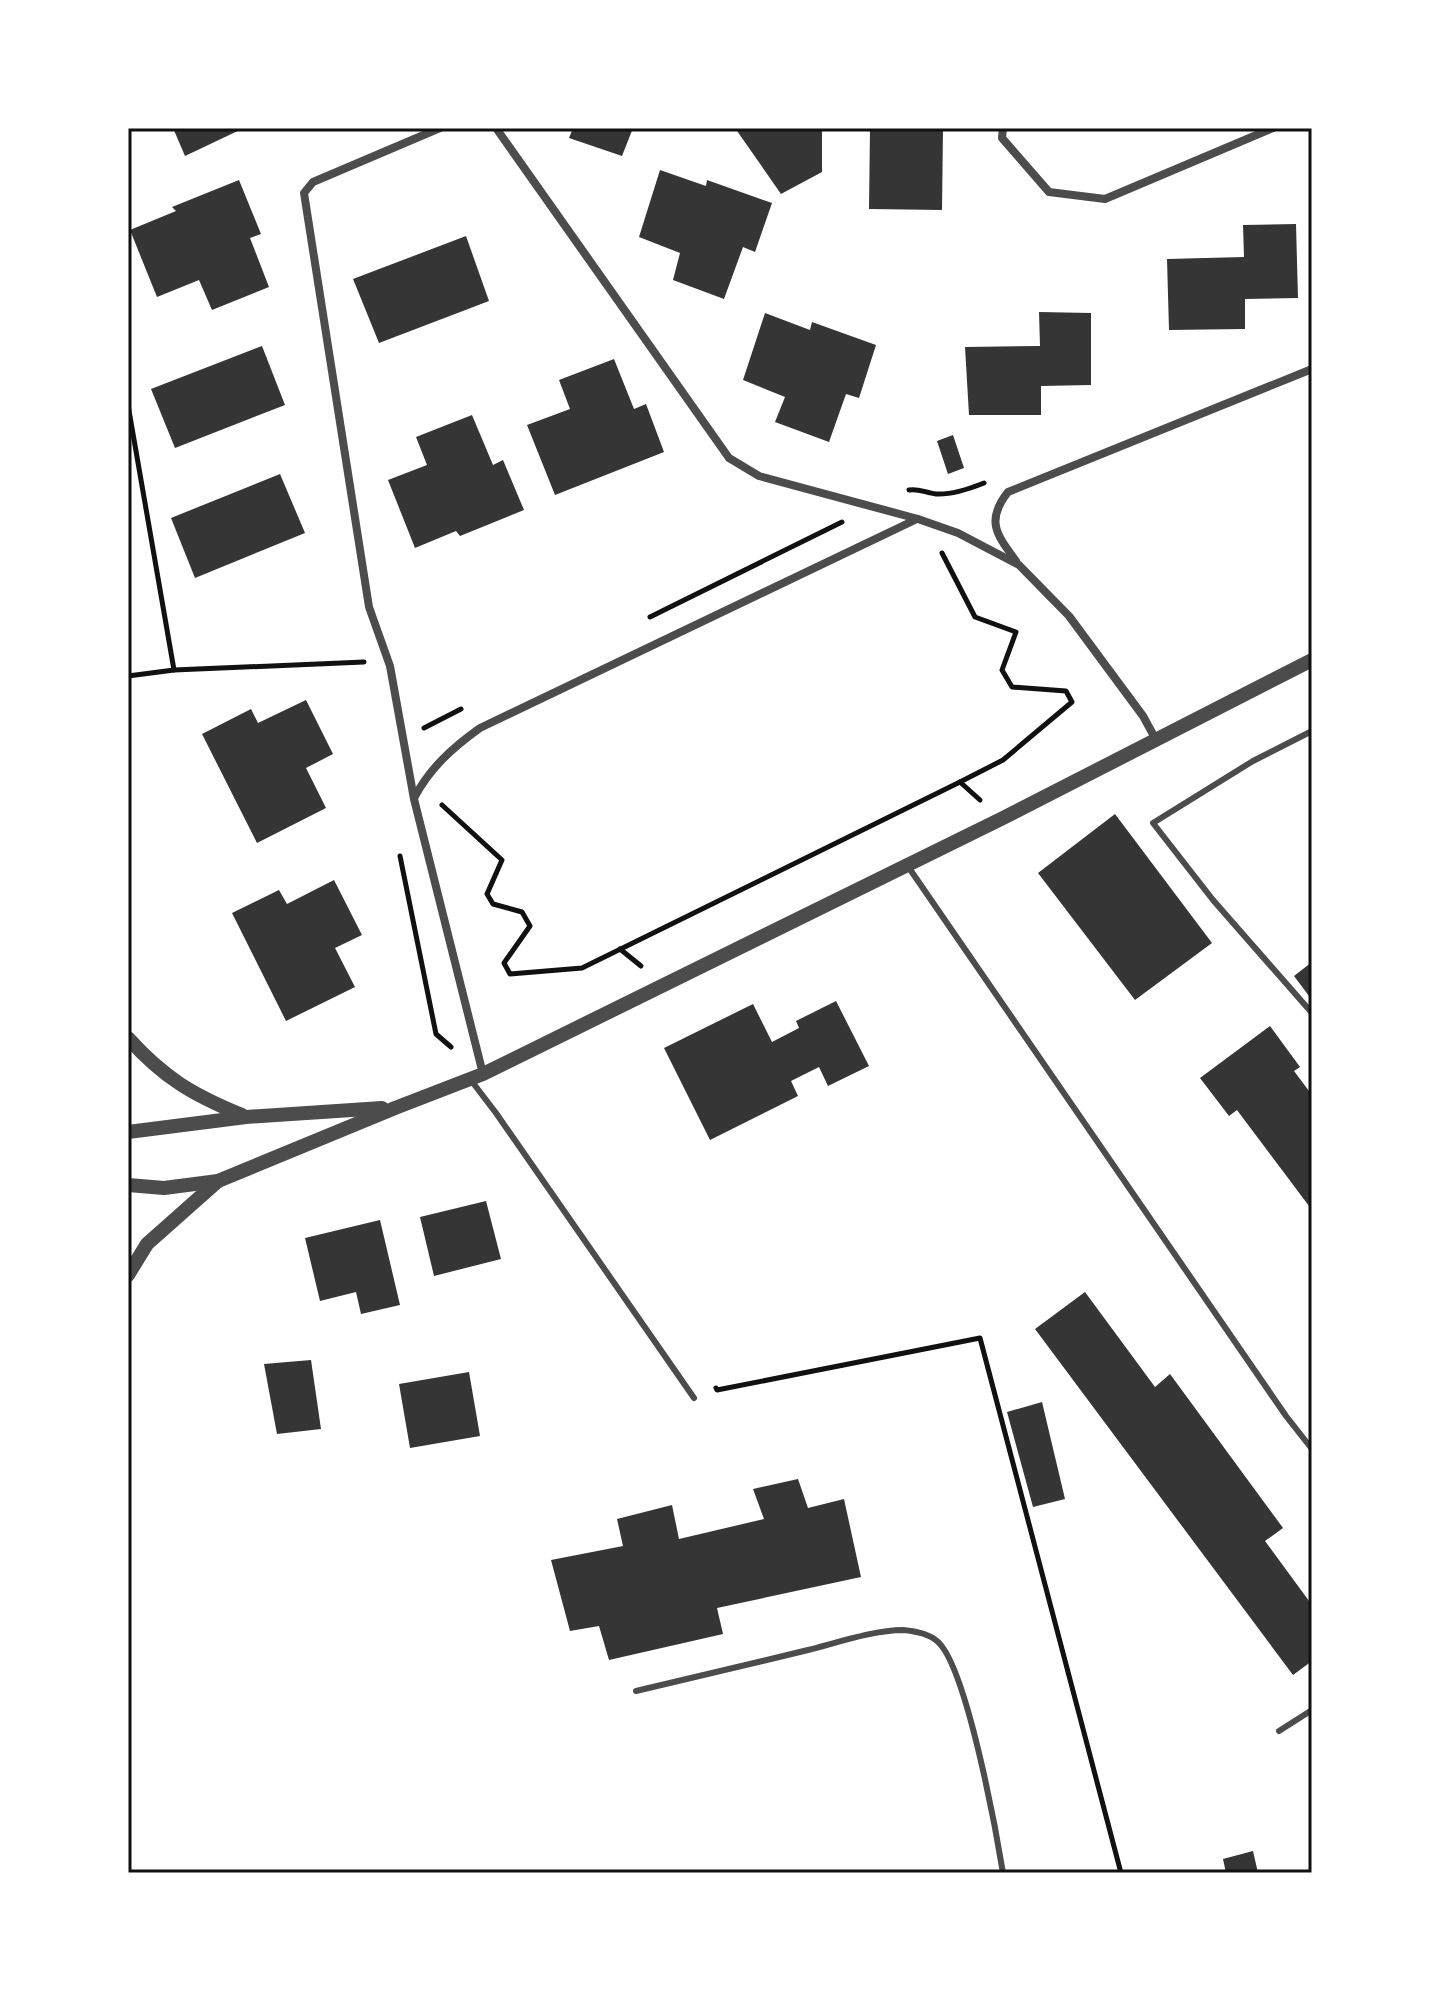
<svg xmlns="http://www.w3.org/2000/svg" width="1440" height="2001" font-family="'Fira Sans Condensed',sans-serif">
<style>
.building{fill:#353535}
.lines{fill:none;stroke-linecap:round;stroke-linejoin:round}
.path{stroke:#111;stroke-width:5}
.service{stroke:#4c4c4c;stroke-width:6}
.minor{stroke:#4c4c4c;stroke-width:8}
.tertiary{stroke:#4c4c4c;stroke-width:14}
.neatline{fill:none;stroke:#111;stroke-width:3}
</style>
<rect width="100%" height="100%" fill="#fff"/>
<!-- building -->
<g class="building">
<path d="M173 128H244L185 156Z"/>
<path d="M573 128H633L622 156 569 138Z"/>
<path d="M735 128H822V172L781 194Z"/>
<path d="M870 128H943L942 210 869 209Z"/>
<path d="M660 170 706 186 707 180 772 203 755 252 743 247 724 299 673 280 680 253 639 237Z"/>
<path d="M239 180 261 234 250 238 269 287 212 310 199 280 157 297 130 230 176 211 172 207Z"/>
<path d="M1296 224 1298 298 1245 299V329L1169 330 1167 259 1244 257 1243 225Z"/>
<path d="M466 236 489 301 379 343 353 279Z"/>
<path d="M1039 312 1091 313V385L1041 386V415H969L965 347 1040 346Z"/>
<path d="M765 313 810 330 812 322 876 345 859 398 846 394 829 442 775 422 785 397 743 380Z"/>
<path d="M262 346 285 405 175 448 151 389Z"/>
<path d="M614 359 634 409 646 404 664 452 555 495 527 425 570 409 559 380Z"/>
<path d="M472 415 493 465 503 460 524 510 460 536 456 531 415 548 388 480 427 465 416 437Z"/>
<path d="M953 435 964 468 948 474 937 441Z"/>
<path d="M280 474 305 533 195 578 171 518Z"/>
<path d="M306 700 333 754 306 768 326 808 257 843 202 734 251 709 258 723Z"/>
<path d="M1115 814 1212 943 1135 1000 1038 873Z"/>
<path d="M334 880 362 935 335 948 355 987 286 1021 232 913 279 890 287 904Z"/>
<path d="M1312 962V1000L1294 976Z"/>
<path d="M836 1001 869 1066 828 1086 819 1067 791 1081 798 1096 710 1140 664 1048 753 1004 772 1042 799 1028 796 1021Z"/>
<path d="M1270 1026 1300 1067 1294 1071 1312 1095V1210L1237 1110 1229 1116 1200 1078Z"/>
<path d="M486 1201 501 1259 434 1276 420 1217Z"/>
<path d="M380 1220 400 1305 361 1314 356 1292 320 1301 305 1238Z"/>
<path d="M1085 1292 1155 1387 1170 1374 1283 1528 1265 1541 1312 1605V1661L1293 1675 1035 1329Z"/>
<path d="M311 1360 321 1429 277 1434 264 1364Z"/>
<path d="M469 1372 480 1436 410 1448 399 1384Z"/>
<path d="M1042 1402 1065 1499 1033 1507 1007 1412Z"/>
<path d="M798 1479 808 1508 844 1499 861 1577 717 1608 723 1634 609 1660 599 1626 570 1631 551 1560 623 1546 617 1519 672 1505 679 1539 764 1519 753 1489Z"/>
<path d="M1253 1851 1258 1873H1226L1223 1859Z"/>
</g>
<g class="lines">
<!-- path -->
<g class="path">
<path d="M128 405 174 670"/>
<path d="M909 490C918 488 926 493 936 494 952 495 969 489 984 483"/>
<path d="M650 617 842 522"/>
<path d="M128 676 174 670 364 662"/>
<path d="M424 728 461 709"/>
<path d="M960 782 980 800"/>
<path d="M442 805 502 860 487 894 493 904 522 912 530 926 504 963 510 974 582 968 960 782 1003 760 1072 702 1066 691 1012 687 1002 670 1016 632 975 617 942 553"/>
<path d="M400 856 436 1034 451 1047"/>
<path d="M620 949 641 966"/>
<path d="M716 1388 717 1390 980 1338 1121 1873"/>
</g>
<!-- service -->
<g class="service">
<path d="M1312 731 1253 761 1153 823 1213 900 1312 1013"/>
<path d="M907 865 1286 1416 1312 1449"/>
<path d="M470 1079 496 1113 694 1398"/>
<path d="M636 1691C694 1677 751 1664 808 1650 836 1643 874 1630 903 1630 914 1631 929 1634 937 1641 966 1665 996 1830 1003 1873"/>
<path d="M1279 1731 1312 1710"/>
</g>
<!-- minor -->
<g class="minor">
<path d="M440 128 313 182 304 193 369 607 390 666 414 799 483 1074"/>
<path d="M496 128 729 458 759 476 918 519 958 533 1019 565 1069 616 1143 716 1155 738"/>
<path d="M1003 128 1002 138 1049 192 1105 199 1273 128"/>
<path d="M1016 561C997 535 985 521 1008 492L1312 369"/>
<path d="M414 798C430 768 452 748 480 728L917 519"/>
</g>
<!-- tertiary -->
<g class="tertiary">
<path d="M128 1038C164 1078 193 1095 242 1115"/>
<path d="M128 1132 246 1117 382 1108"/>
<path d="M128 1185 164 1188 218 1181 395 1108 483 1074 1001 819 1312 660"/>
<path d="M128 1275 147 1244 218 1181"/>
</g>
</g>
<!-- border -->
<rect width="1440" height="2001" fill="none" stroke="#ffffff" stroke-width="260"/>
<rect x="130" y="130" width="1180" height="1741" class="neatline"/>
</svg>
